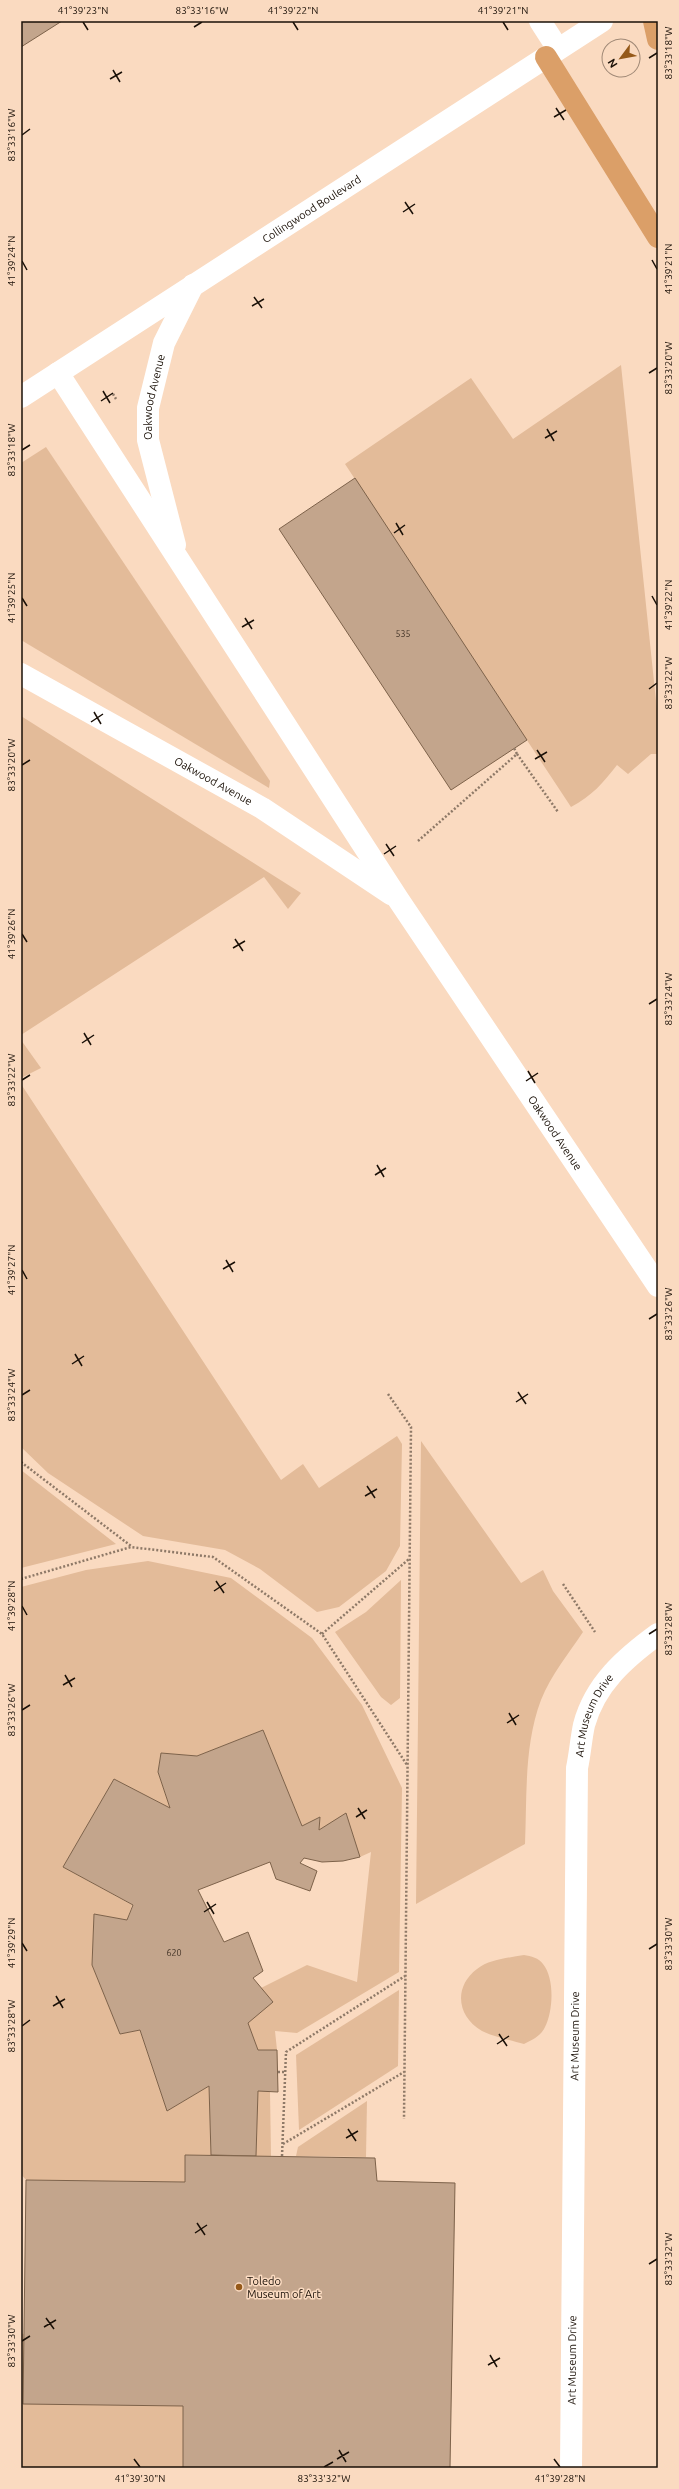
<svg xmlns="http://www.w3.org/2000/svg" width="679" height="2489" font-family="Ubuntu,sans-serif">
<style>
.green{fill:#e3bb99}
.building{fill:#c3a58c;stroke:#7d624a}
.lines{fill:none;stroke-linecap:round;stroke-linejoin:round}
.path{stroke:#8e7967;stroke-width:2.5;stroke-dasharray:2 2;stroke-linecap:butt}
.street{stroke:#fff;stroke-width:22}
.secondary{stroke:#fff;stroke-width:22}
.highway{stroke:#db9f68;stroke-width:22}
.ticks{fill:none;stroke:#1a1007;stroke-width:1.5}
.poi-dot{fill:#955919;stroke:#fadac0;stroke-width:1.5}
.labels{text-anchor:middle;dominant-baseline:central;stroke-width:3;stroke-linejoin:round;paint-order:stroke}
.number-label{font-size:9px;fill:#443528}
.street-label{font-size:11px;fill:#1a1007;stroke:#fadac0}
.poi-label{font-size:11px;fill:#1a1007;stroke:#fadac0;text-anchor:start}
.neatline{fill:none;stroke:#1a1007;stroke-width:1.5}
.ticks-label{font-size:10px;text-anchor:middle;fill:#1a1007}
</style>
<rect width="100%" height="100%" fill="#fadac0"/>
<!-- green -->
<g class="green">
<path d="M621 365 658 720V754H651L628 774 617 765C603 783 592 796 571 807L345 464 471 378 513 439Z"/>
<path d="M46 447 270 781 269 788 21 640V463Z"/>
<path d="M21 716 301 893 288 909 264 877 21 1035Z"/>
<path d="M21 1040 41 1068 21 1078Z"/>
<path d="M21 1084 281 1480 303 1464 319 1488 397 1436 402 1444 400 1546 386 1571 339 1607 317 1612 260 1569 225 1550 143 1536 48 1473 21 1447Z"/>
<path d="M421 1441 521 1583 543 1570 553 1591 583 1632C569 1653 551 1675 541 1700 524 1745 527 1796 525 1844L416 1904Z"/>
<path d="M21 1470 116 1544 21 1568Z"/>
<path d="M148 1561 231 1578 312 1638 362 1705 402 1788 399 1972 297 2033 275 2031 277 2050H258L248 2023 261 1988 307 1965 357 1982 371 1852 360 1857 346 1814 319 1830 320 1817 302 1826 263 1730 197 1756 161 1753 158 1772 170 1808 114 1779 63 1867 132 1905 127 1920 94 1914 92 1965 120 2034 140 2030 167 2111 209 2086 211 2155H186L185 2182 26 2180 21 2174V1587L86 1570Z"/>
<path d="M401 1580 400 1698 391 1705 381 1697 335 1632 366 1612Z"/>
<path d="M524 1955C531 1956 539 1958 543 1964 555 1979 553 2011 545 2027 541 2036 532 2040 524 2044 511 2040 494 2037 482 2031 456 2016 454 1986 477 1969 490 1959 508 1958 524 1955Z"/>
<path d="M399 1990 398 2066 299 2130 296 2055Z"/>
<path d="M258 2091H270L271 2156H256Z"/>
<path d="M367 2101 366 2157 296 2156 298 2147Z"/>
<path d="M21 2333 183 2406V2468H21Z"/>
</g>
<!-- building -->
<g class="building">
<path d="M21 21H62L21 47Z"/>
<path d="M355 478 527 740 451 790 279 529Z"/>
<path d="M263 1730 302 1826 320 1817 319 1830 346 1813 360 1857 343 1861 322 1862 304 1858 300 1863 317 1871 310 1891 276 1879 270 1862 198 1890 224 1942 248 1932 263 1971 253 1978 273 2002 248 2023 258 2050H277L278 2092 258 2091 256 2156 211 2155 209 2086 167 2111 140 2030 120 2034 92 1965 94 1914 127 1920 133 1905 63 1867 114 1779 170 1808 158 1772 161 1753 197 1756Z"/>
<path d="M185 2155 375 2158 377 2181 455 2183 450 2468H183V2406L23 2404 26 2180 185 2182Z"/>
</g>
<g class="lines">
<!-- path -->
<g class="path">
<path d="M113 394 116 399"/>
<path d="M517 754 558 812"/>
<path d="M418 841 517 754 514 748"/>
<path d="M388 1394 411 1427 404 2119"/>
<path d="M21 1462 131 1546"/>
<path d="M21 1579 131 1547 213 1557 322 1634 407 1765"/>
<path d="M563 1584 595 1632"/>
<path d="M322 1634 409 1559"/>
<path d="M278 2072H286"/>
<path d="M283 2144 404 2072"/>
<path d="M282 2156 286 2052 405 1976"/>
</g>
<!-- street -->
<g class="street">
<path d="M540 21 558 49"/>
<path id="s1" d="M58 373 398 899 658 1286"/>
<path id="s2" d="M175 545 148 440V408L164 343 193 285"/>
<path id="s3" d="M21 674 262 808 391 894"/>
<path id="s4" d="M571 2468 577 1768C580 1754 581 1739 584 1725 595 1684 625 1658 658 1634"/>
</g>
<!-- secondary -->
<path class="secondary" id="s5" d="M21 397 602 21"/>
<!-- highway -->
<g class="highway">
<path d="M654 21 658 39"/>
<path d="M546 57 658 237"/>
</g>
</g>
<!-- ticks -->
<path class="ticks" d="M83 22 88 30M293 22 298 30M503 22 508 30M194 27 202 22M649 58 657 53M113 70 120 82M110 79 122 72M556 108 564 120M554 117 566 110M22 135 30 129M405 202 413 214M403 212 415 204M652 260 657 269M22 261 27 270M254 297 262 308M252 306 264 299M649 373 657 368M103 391 110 403M101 401 113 393M547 429 554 441M545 438 557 431M22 450 30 445M396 523 403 535M394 533 405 525M652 596 657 605M22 598 27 606M245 618 252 629M242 627 254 620M649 689 657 683M94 712 101 724M91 722 103 714M537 750 545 762M535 759 547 752M22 765 30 760M386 844 394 856M384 854 396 846M22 934 27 942M235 939 243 951M233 948 245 941M649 1004 657 999M84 1033 91 1045M82 1043 94 1035M528 1071 535 1083M22 1080 30 1075M526 1081 538 1073M377 1165 384 1177M375 1175 386 1168M226 1260 233 1272M223 1269 235 1262M22 1270 27 1279M649 1319 657 1314M75 1354 82 1366M72 1364 84 1356M518 1392 526 1404M22 1395 30 1390M516 1402 528 1394M367 1486 375 1498M365 1496 377 1489M216 1581 224 1593M214 1591 226 1583M22 1606 27 1615M649 1634 657 1629M65 1675 72 1687M63 1685 75 1678M22 1710 30 1705M509 1713 516 1725M507 1723 519 1715M358 1808 365 1819M356 1817 367 1810M207 1902 214 1914M204 1912 216 1904M22 1943 27 1951M649 1949 657 1944M56 1996 63 2008M53 2006 65 1999M22 2026 30 2020M499 2034 507 2046M497 2044 509 2036M348 2129 356 2141M346 2138 358 2131M197 2223 205 2235M195 2233 207 2225M649 2264 657 2259M46 2318 54 2329M44 2327 56 2320M22 2341 30 2336M490 2355 497 2367M488 2365 500 2358M339 2450 346 2462M134 2459 140 2467M337 2459 349 2452M554 2459 560 2467M324 2467 333 2462"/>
<!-- markers -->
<circle class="poi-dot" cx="239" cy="2287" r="4"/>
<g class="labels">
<!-- number labels -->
<g class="number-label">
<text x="403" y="634">535</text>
<text x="174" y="1953">620</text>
</g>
<!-- street labels -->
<g class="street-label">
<text stroke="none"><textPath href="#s5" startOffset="346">Collingwood Boulevard</textPath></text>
<text stroke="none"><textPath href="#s2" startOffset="152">Oakwood Avenue</textPath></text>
<text stroke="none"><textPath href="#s3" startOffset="220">Oakwood Avenue</textPath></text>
<text stroke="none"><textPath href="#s1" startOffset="908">Oakwood Avenue</textPath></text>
<text stroke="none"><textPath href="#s4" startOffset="756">Art Museum Drive</textPath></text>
<text stroke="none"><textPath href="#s4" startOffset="432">Art Museum Drive</textPath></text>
<text stroke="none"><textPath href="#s4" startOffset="108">Art Museum Drive</textPath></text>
</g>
<!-- poi labels -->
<g class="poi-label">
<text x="247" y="2281">Toledo<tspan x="247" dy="13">Museum of Art</tspan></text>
</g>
</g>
<!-- border -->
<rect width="679" height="2489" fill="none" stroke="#fadac0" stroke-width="44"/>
<!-- north arrow -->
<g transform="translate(621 58) rotate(238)"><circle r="19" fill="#fadac0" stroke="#a08976"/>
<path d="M0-3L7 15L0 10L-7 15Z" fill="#955919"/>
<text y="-6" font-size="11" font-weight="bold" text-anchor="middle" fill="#1a1007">N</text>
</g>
<rect x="22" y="22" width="635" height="2445" class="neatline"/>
<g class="ticks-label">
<text x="83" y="14">41°39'23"N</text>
<text x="202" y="14">83°33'16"W</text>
<text x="293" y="14">41°39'22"N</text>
<text x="503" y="14">41°39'21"N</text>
<text transform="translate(668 53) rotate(-90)" y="4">83°33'18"W</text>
<text transform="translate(11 135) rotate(-90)" y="4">83°33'16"W</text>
<text transform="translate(11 261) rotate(-90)" y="4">41°39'24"N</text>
<text transform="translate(668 269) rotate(-90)" y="4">41°39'21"N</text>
<text transform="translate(668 368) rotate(-90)" y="4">83°33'20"W</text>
<text transform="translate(11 450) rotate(-90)" y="4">83°33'18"W</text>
<text transform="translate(11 598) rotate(-90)" y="4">41°39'25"N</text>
<text transform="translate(668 605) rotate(-90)" y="4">41°39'22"N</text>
<text transform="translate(668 683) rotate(-90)" y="4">83°33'22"W</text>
<text transform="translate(11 765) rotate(-90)" y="4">83°33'20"W</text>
<text transform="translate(11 934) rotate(-90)" y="4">41°39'26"N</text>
<text transform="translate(668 999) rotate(-90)" y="4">83°33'24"W</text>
<text transform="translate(11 1080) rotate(-90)" y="4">83°33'22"W</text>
<text transform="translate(11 1270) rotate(-90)" y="4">41°39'27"N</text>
<text transform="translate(668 1314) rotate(-90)" y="4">83°33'26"W</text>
<text transform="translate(11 1395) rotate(-90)" y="4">83°33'24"W</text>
<text transform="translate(11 1606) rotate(-90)" y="4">41°39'28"N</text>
<text transform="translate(668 1629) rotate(-90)" y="4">83°33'28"W</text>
<text transform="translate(11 1710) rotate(-90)" y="4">83°33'26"W</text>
<text transform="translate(11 1943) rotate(-90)" y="4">41°39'29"N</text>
<text transform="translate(668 1944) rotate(-90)" y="4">83°33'30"W</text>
<text transform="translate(11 2026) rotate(-90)" y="4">83°33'28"W</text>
<text transform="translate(668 2259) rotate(-90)" y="4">83°33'32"W</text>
<text transform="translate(11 2341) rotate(-90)" y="4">83°33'30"W</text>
<text x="140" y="2482">41°39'30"N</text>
<text x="324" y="2482">83°33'32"W</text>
<text x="560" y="2482">41°39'28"N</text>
</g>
</svg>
